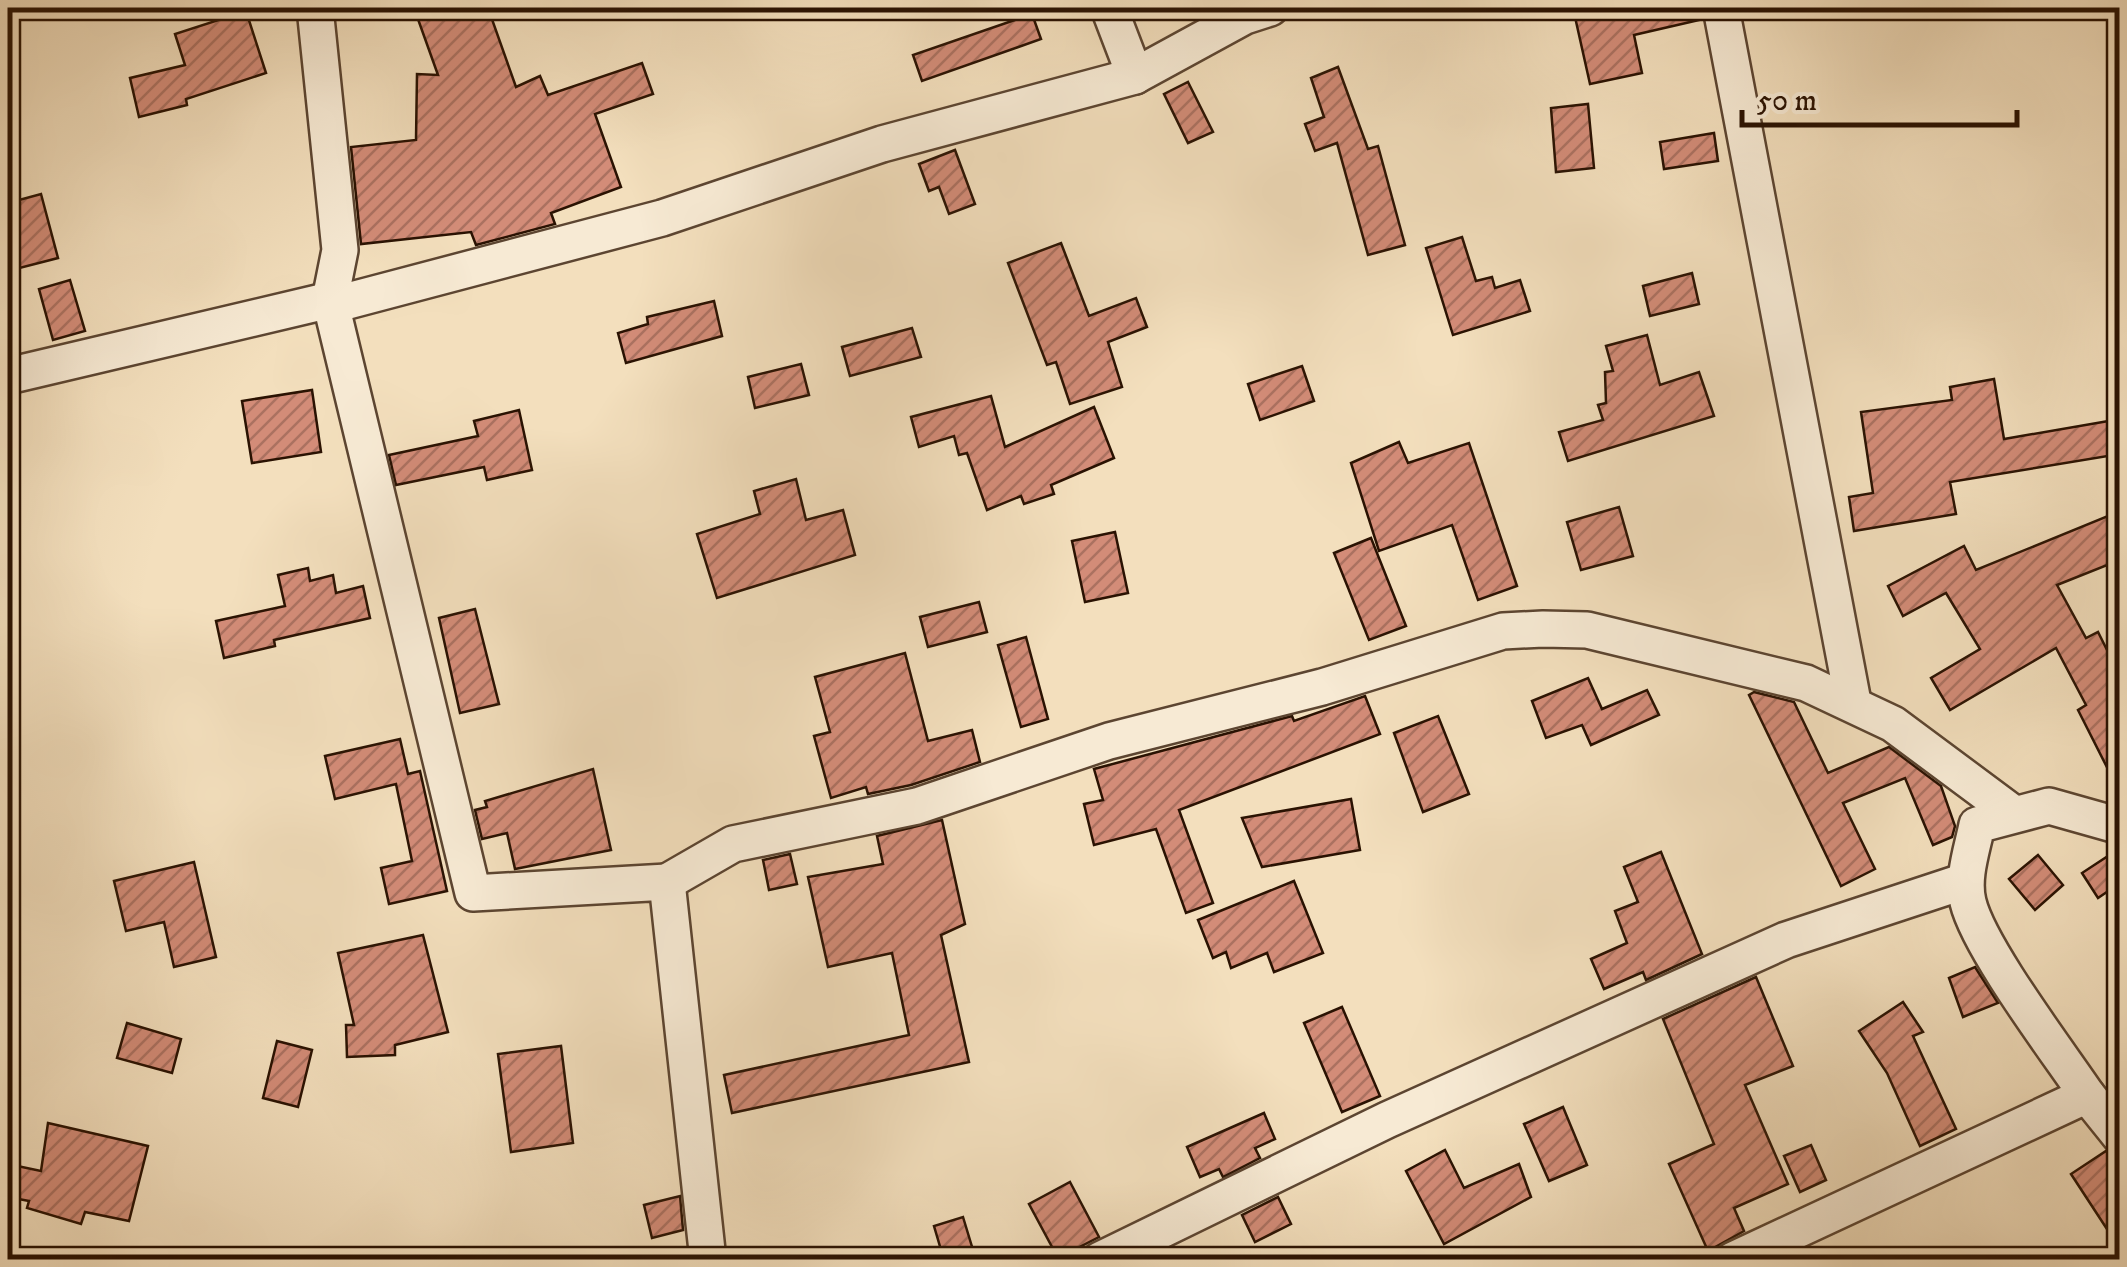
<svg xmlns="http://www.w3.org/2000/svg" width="2127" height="1267" font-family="'IM FELL DW Pica',serif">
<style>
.building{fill:url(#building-hatch);stroke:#2a1202;stroke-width:2.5}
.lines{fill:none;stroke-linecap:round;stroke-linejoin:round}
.minor-casing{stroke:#5c4531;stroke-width:40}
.minor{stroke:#f7ead4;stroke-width:35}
</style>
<defs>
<pattern id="building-hatch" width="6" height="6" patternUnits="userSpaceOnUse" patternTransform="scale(2.5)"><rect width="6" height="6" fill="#d38c78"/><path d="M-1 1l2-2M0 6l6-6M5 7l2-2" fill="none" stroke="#ab7160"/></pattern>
</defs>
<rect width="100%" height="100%" fill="#f3dfbd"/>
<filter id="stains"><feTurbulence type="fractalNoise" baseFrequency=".002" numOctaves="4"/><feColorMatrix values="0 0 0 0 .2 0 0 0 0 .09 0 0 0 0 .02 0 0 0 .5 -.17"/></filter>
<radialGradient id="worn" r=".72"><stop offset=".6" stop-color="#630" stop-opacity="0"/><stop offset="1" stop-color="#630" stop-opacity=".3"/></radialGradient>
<!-- building -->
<g class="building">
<path d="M414 8H488L516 87 540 76 548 95 642 63 653 94 595 114 621 187 551 213 555 224 476 245 471 232 361 244 351 147 416 140 417 74 438 75Z"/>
<path d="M1573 8H1698L1699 20 1634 35 1642 73 1590 84Z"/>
<path d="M246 11 266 73 186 99 187 105 139 117 130 78 185 65 175 34Z"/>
<path d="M1032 14 1041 39 922 81 913 55Z"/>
<path d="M1338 67 1368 149 1378 146 1405 245 1368 255 1337 143 1315 151 1305 124 1324 117 1311 78Z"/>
<path d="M1188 82 1213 132 1188 143 1164 94Z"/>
<path d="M1588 104 1594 168 1556 172 1551 108Z"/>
<path d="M1714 133 1718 161 1664 169 1660 142Z"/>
<path d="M955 150 975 204 949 214 939 187 929 191 919 164Z"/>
<path d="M41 194 58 258 8 271V203Z"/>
<path d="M1462 237 1476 281 1492 277 1495 288 1520 280 1530 311 1453 335 1426 248Z"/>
<path d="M1061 243 1089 316 1136 298 1147 327 1108 342 1122 387 1070 404 1056 362 1047 365 1008 263Z"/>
<path d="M1692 273 1699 304 1650 316 1643 286Z"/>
<path d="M70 280 85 331 53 340 39 289Z"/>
<path d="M714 301 722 336 626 363 618 333 648 324 647 317Z"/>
<path d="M912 328 921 357 850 376 842 347Z"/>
<path d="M1647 335 1660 385 1699 372 1714 416 1568 461 1559 432 1603 420 1598 405 1606 403 1605 372 1613 371 1606 346Z"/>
<path d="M801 364 809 395 755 408 748 377Z"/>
<path d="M1302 366 1314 401 1260 420 1248 384Z"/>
<path d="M1994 379 2004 439 2120 419V454L1950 482 1956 514 1854 531 1849 497 1873 493 1861 412 1952 400 1950 387Z"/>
<path d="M312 390 321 452 252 463 242 401Z"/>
<path d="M991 396 1005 447 1094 407 1114 458 1051 485 1054 494 1024 504 1021 496 987 510 967 453 959 455 954 436 919 447 911 417Z"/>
<path d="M519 410 532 470 487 480 484 467 396 485 389 455 478 436 474 421Z"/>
<path d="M1399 442 1408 463 1469 443 1517 586 1478 600 1452 525 1379 551 1351 463Z"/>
<path d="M796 479 806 520 843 510 855 555 717 598 697 534 760 514 754 491Z"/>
<path d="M1619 507 1633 556 1581 570 1567 522Z"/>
<path d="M2120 511V560L2057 585 2086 638 2098 632 2120 676V793L2078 710 2086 705 2056 648 1950 710 1931 678 1980 649 1946 593 1903 616 1888 586 1964 546 1976 570Z"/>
<path d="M1115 532 1128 593 1085 602 1072 541Z"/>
<path d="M1371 538 1406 626 1369 640 1334 553Z"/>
<path d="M308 568 310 581 333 575 336 593 363 586 370 618 274 640 275 646 224 658 216 621 285 606 278 575Z"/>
<path d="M979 602 987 632 928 647 920 617Z"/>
<path d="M475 609 499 704 460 713 439 618Z"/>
<path d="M1026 637 1048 719 1021 727 998 645Z"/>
<path d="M905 653 928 741 972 730 980 762 911 785 868 794 866 787 831 798 814 736 830 732 815 677Z"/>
<path d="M1588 678 1602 709 1647 690 1659 715 1591 745 1582 725 1546 738 1532 701Z"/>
<path d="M1754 692 1794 702 1828 773 1889 747 1941 786 1955 826 1952 837 1933 845 1905 778 1843 803 1875 869 1841 886 1749 695Z"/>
<path d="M1365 696 1380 734 1179 810 1213 903 1186 913 1156 829 1094 845 1084 804 1103 800 1094 769 1292 716 1294 721Z"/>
<path d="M1438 716 1469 794 1423 812 1394 733Z"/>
<path d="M400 739 408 774 420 771 447 891 389 904 381 868 412 861 396 784 335 799 325 756Z"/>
<path d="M593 769 611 850 515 869 507 833 482 839 475 810 487 807 485 801Z"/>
<path d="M1351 799 1360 850 1262 867 1242 818Z"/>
<path d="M942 820 965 924 941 935 969 1062 732 1113 724 1075 909 1035 892 953 828 967 808 877 883 864 877 836Z"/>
<path d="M1661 852 1702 954 1646 980 1643 972 1604 989 1591 959 1627 943 1615 911 1638 902 1624 867Z"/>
<path d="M790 854 797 884 769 890 763 860Z"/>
<path d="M2038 855 2063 885 2035 910 2009 879Z"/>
<path d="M2108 856 2120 873V883L2098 898 2082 873Z"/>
<path d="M194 862 216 957 174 967 164 922 126 931 114 881Z"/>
<path d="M1294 881 1323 953 1274 972 1267 953 1231 968 1226 952 1213 958 1198 920Z"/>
<path d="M423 935 448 1032 395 1045V1055L347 1057 346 1025H354L338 953Z"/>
<path d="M1975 967 1998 1003 1963 1017 1949 978Z"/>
<path d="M1756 977 1793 1066 1745 1085 1788 1184 1734 1208 1744 1231 1708 1251 1669 1164 1714 1144 1663 1019Z"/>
<path d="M1903 1002 1923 1032 1913 1036 1956 1129 1920 1146 1887 1073 1859 1031Z"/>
<path d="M1342 1007 1380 1096 1342 1112 1304 1023Z"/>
<path d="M127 1023 181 1039 172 1073 117 1058Z"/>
<path d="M277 1041 312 1050 298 1107 263 1098Z"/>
<path d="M561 1046 573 1143 511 1152 498 1054Z"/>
<path d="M1563 1107 1587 1165 1549 1181 1524 1124Z"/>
<path d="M1264 1113 1275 1139 1255 1148 1260 1158 1223 1177 1219 1169 1200 1177 1187 1147Z"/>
<path d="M48 1123 148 1146 129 1221 85 1212 81 1224 27 1208 29 1201 8 1197V1164L41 1171Z"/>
<path d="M1811 1145 1826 1180 1800 1192 1784 1156Z"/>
<path d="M1445 1150 1464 1188 1519 1164 1531 1197 1444 1244 1406 1171Z"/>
<path d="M2106 1151 2120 1168V1249L2071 1174Z"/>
<path d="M1070 1182 1099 1237 1058 1258 1029 1204Z"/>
<path d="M680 1196 683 1230 652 1238 644 1205Z"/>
<path d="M1278 1197 1291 1224 1255 1242 1242 1215Z"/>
<path d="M963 1217 976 1260H944L934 1226Z"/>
</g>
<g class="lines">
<!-- minor casing -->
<g class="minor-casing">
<g id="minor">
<path d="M315 8 340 250 330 300 473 893 667 882 708 1260"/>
<path d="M1109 8 1135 76"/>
<path d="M1721 8 1853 702"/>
<path d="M8 376 330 300 344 302 662 218 882 144 1135 76 1245 16 1270 8"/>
<path d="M667 882 733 844 917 806 1109 741 1322 687 1503 631 1543 629 1587 630 1806 683 1893 724 2014 814"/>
<path d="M2087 1095 2120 1136"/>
<path d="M1100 1260 1387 1120 1786 940 1965 881"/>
<path d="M1733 1260 2087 1095C2058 1052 1979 948 1968 902 1962 877 1972 850 1977 825L2049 806 2120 826"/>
</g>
</g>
<!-- minor -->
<use href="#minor" class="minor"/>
</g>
<!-- margin -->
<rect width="2127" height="1267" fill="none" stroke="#f3dfbd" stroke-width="40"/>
<rect x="10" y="10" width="2107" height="1247" fill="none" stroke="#2a1202" stroke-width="5"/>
<rect x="20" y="20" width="2087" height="1227" fill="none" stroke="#2a1202" stroke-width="2.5"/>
<!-- scale -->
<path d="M1742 110v15h275v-15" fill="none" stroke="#2a1202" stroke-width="5"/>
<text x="1757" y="110" font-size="30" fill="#2a1202" stroke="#f7ead4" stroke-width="8" paint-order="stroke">50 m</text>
<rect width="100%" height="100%" filter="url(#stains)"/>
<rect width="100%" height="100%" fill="url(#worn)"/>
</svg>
